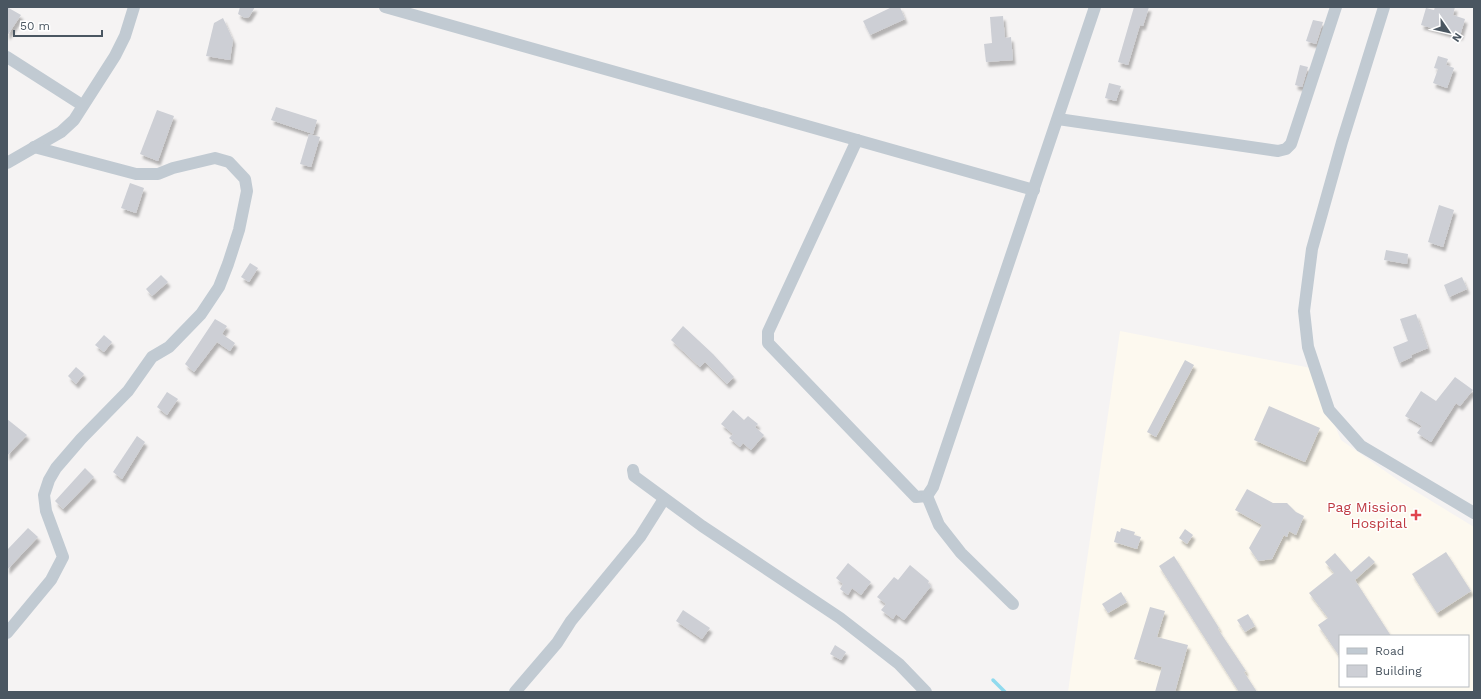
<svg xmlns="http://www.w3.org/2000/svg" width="1481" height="699" font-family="'Work Sans',sans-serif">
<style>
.commercial{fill:#fdf9ef;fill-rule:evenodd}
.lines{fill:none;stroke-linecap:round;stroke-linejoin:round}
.stream{stroke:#90daee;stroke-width:3.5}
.building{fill:#cdcfd5;filter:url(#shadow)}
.minor{stroke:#c1cad2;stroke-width:12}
.health-dot{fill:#e0444e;stroke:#fff;stroke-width:1.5}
.labels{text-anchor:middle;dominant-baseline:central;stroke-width:3;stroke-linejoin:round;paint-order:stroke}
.health-label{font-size:14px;fill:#be3a42;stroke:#fff;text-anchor:end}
</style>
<defs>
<filter id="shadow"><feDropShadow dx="2.5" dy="4.5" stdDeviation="1" flood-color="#0004"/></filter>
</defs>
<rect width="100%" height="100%" fill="#f5f3f3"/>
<!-- commercial -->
<path class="commercial" d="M1120 331 1311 368 1341 440 1402 483 1474 527V692H1068ZM1340 636H1468V686H1340Z"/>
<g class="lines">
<!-- stream -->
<path class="stream" d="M993 680 1005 692"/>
</g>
<!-- building -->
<g class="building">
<path d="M7 7 21 15 7 36Z"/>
<path d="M240 7H255L249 17 245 18 238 14Z"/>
<path d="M892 7H900L905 19 870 35 863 21Z"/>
<path d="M1134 7H1149L1143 26 1140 25 1128 65 1118 62Z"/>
<path d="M1435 7H1455L1453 15 1465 19 1460 36 1421 25 1426 8 1434 10Z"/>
<path d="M1003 16 1005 38 1011 37 1013 60 986 62 984 44 992 43 990 17Z"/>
<path d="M223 18 233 40 230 60 206 56 214 23Z"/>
<path d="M1313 20 1323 22 1316 44 1306 41Z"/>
<path d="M1438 56 1448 59 1446 65 1454 68 1447 88 1433 83 1438 69 1434 68Z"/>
<path d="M1300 65 1308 67 1302 87 1295 85Z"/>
<path d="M1109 83 1121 86 1116 101 1105 98Z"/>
<path d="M276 107 317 120 313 134 271 120Z"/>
<path d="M157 110 174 116 158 161 140 154Z"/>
<path d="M309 134 320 137 311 167 300 164Z"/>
<path d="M130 183 144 188 136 213 121 208Z"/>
<path d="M1439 205 1454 210 1443 247 1428 242Z"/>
<path d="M1386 250 1408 254 1407 264 1384 260Z"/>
<path d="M250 263 258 268 249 282 241 277Z"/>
<path d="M161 275 168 282 152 296 146 289Z"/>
<path d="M1462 277 1467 289 1449 297 1444 285Z"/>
<path d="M1416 314 1428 348 1411 355 1412 357 1399 363 1393 347 1408 341 1400 319Z"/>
<path d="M215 319 227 326 222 334 235 343 230 351 217 342 194 372 185 364Z"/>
<path d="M683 326 713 354 734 377 727 384 705 362 700 367 671 340Z"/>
<path d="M104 335 112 342 104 352 95 345Z"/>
<path d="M1185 360 1194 365 1156 437 1147 432Z"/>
<path d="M76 367 84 374 76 384 68 376Z"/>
<path d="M1455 377 1473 390 1460 406 1456 403 1431 442 1417 433 1422 426 1405 416 1421 391 1436 401Z"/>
<path d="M167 392 178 399 167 415 157 407Z"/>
<path d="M1269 406 1320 428 1305 462 1254 440Z"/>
<path d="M733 410 744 420 748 416 758 424 755 427 764 435 751 450 743 443 740 447 729 438 733 434 721 424Z"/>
<path d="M7 419 27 435 7 456Z"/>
<path d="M137 436 145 442 122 479 113 472Z"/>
<path d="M85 468 94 477 63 509 55 501Z"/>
<path d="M1247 489 1273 503H1287L1296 512 1304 516 1296 535 1289 531 1287 537 1284 535 1272 559 1258 561 1249 548 1262 525 1235 510Z"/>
<path d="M28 528 38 537 7 570V550Z"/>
<path d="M1121 528 1135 532 1134 535 1141 537 1137 549 1114 542 1117 531 1120 532Z"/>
<path d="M1185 529 1193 535 1187 544 1179 538Z"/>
<path d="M1446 552 1471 591 1437 613 1412 574Z"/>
<path d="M1335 553 1351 572 1369 556 1375 562 1355 580 1391 636H1340V657L1318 625 1328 618 1309 593 1334 573 1325 562Z"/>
<path d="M1174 556 1219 628 1218 629 1246 671 1244 672 1257 692H1239L1159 566Z"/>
<path d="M848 563 871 582 861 595 852 588 848 595 840 589 843 584 836 578Z"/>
<path d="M910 565 929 581 928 583 931 586 904 620 896 614 893 619 881 610 886 604 877 597 894 577 898 580Z"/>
<path d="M1121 592 1127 602 1108 613 1102 604Z"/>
<path d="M1150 607 1165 611 1157 637 1188 645 1175 692H1155L1162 667 1134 659Z"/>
<path d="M683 610 710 628 702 639 676 621Z"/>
<path d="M1248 614 1255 626 1245 632 1237 620Z"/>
<path d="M835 645 846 652 841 660 830 654Z"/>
</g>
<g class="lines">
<!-- minor -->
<g class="minor">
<path d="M385 7 1034 190"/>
<path d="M1384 7 1342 142 1312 249 1304 311 1308 347 1329 410 1361 446 1474 513"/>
<path d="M7 57 82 105"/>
<path d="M1058 119 1278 151 1286 149 1291 144 1336 7"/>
<path d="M857 140 768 332V343L916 497 927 496 933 487 1095 7"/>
<path d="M7 163 61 132 74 120 115 56 125 36 134 7"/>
<path d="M633 470 634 476 702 526 840 618 899 664 926 692"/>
<path d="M927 496 939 525 961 553 1013 604"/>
<path d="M7 633 51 580 63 557 46 511 44 495 49 480 56 468 81 439 128 391 152 357 169 347 201 314 219 287 228 264 239 230 247 191 245 179 229 162 215 158 173 168 158 174H136L34 147"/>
<path d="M515 692 557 643 571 621 640 537 664 499"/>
</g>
</g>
<!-- markers -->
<path class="health-dot" d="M1414 509h4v4h4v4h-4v4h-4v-4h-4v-4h4z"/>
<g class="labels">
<!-- health labels -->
<g class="health-label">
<text x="1407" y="507">Pag Mission<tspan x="1407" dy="16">Hospital</tspan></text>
</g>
</g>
<!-- border -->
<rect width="1481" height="699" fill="none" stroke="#4a5661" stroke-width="16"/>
<!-- legend -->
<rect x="1339" y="635" width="130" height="52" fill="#ffffff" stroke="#b7bbc0"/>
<rect x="1347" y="648" width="20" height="6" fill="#c1cad2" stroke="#b7bbc0"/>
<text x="1375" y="655" font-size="12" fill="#4a5661">Road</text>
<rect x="1347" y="665" width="20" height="12" fill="#cdcfd5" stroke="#b7bbc0"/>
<text x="1375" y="675" font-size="12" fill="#4a5661">Building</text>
<!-- north arrow -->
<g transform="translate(1449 32) rotate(124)" stroke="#ffffff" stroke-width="3" paint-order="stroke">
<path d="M0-3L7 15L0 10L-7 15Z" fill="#4a5661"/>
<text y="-6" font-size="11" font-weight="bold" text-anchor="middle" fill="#4a5661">N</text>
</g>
<!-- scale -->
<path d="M14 30v6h88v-6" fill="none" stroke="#4a5661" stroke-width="2"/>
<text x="20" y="30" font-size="12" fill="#4a5661" stroke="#ffffff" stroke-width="3" paint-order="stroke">50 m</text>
</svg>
